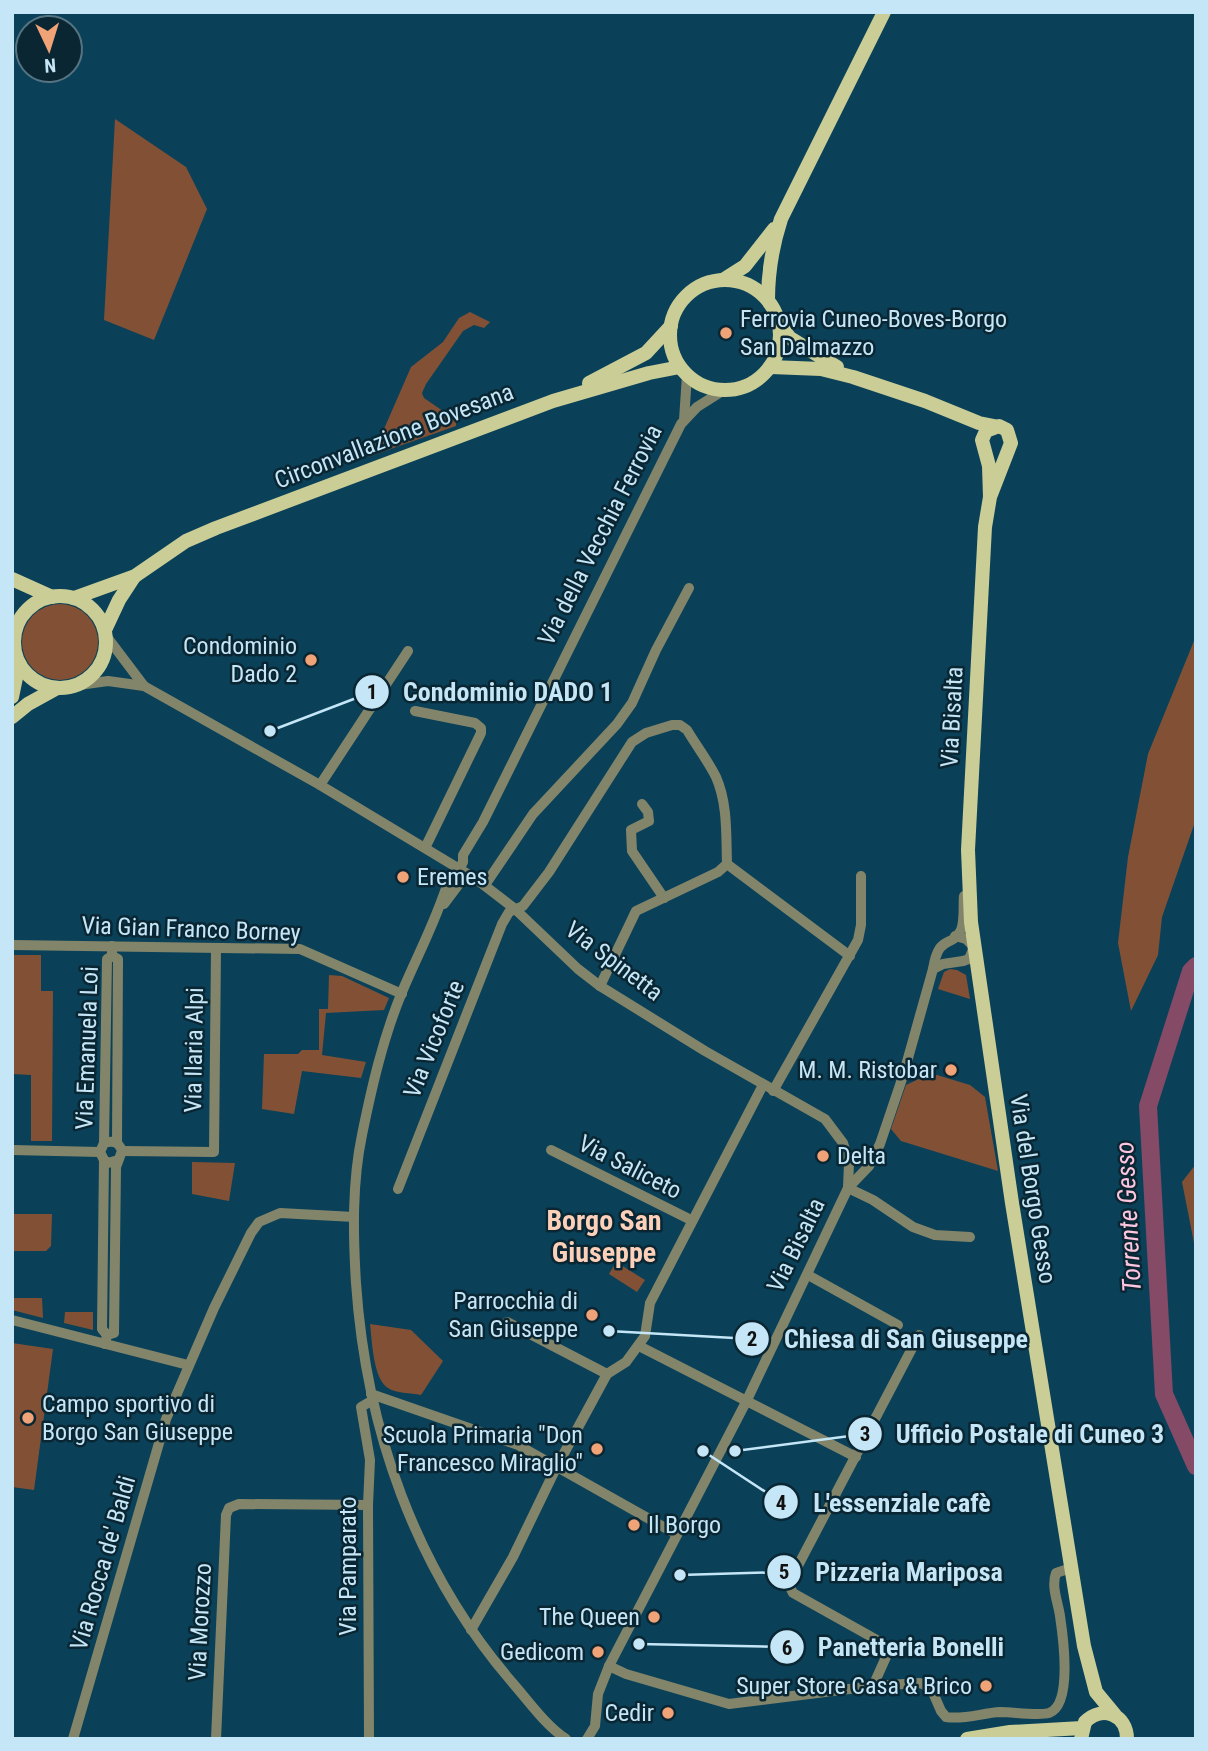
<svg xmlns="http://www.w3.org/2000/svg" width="1208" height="1751" font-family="'Roboto Condensed',sans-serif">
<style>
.green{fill:#825135}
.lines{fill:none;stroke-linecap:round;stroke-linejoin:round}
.river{stroke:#844a66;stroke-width:18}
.minor{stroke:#83856a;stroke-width:10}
.major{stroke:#cacd96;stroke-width:14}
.poi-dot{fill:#efa377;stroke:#0a2633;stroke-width:2.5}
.labels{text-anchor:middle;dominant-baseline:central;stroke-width:5;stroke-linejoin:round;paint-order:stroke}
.poi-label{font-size:24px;fill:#c5e6f7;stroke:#0a2633;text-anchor:end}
.street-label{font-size:24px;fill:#c5e6f7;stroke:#0a2633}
.water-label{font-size:26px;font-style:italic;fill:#fec7df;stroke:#0a2633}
.quarter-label{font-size:28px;font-weight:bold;fill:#fdd1b9;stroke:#0a2633}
.leader{fill:none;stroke:#c5e6f7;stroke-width:2.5}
.callout-dot{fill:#c5e6f7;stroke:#0a2633;stroke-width:2.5}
.mark-label{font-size:21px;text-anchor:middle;font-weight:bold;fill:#111}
.callout-label{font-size:26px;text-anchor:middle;font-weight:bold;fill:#c5e6f7;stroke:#0a2633;stroke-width:5;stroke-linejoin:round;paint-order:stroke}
</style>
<rect width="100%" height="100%" fill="#0a4158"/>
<!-- green -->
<g class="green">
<path d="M115 119 186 167 207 209 154 340 104 320Z"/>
<path d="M470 312 490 322 484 328 474 325 463 331 426 384 422 393 424 398 456 420V426L368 457 384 429 411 367 443 342 459 318Z"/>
<circle cx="60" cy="642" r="38"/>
<path d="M1196 636V819L1162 917 1158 955 1131 1011 1118 943 1128 857 1148 754Z"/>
<path d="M12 955H41V991H53L52 1141H31V1075L12 1074Z"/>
<path d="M950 969 957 970 966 975 970 999 938 989 944 972Z"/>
<path d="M329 975 342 976 389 998 384 1010 326 1013 322 1055 366 1062 361 1078 302 1071 294 1114 262 1109 264 1054H298L302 1050H319V1009H328Z"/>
<path d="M937 1075 970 1085 985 1097 998 1171 901 1141 891 1129 906 1085 925 1076Z"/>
<path d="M192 1162 235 1163 229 1201 192 1194Z"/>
<path d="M1196 1164V1253L1182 1182Z"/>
<path d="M12 1214H52L51 1246 46 1251H12Z"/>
<path d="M616 1262 645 1280 637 1292 609 1274Z"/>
<path d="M12 1298H42L43 1318 12 1310Z"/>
<path d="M65 1312H93V1330L64 1323Z"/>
<path d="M370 1324 411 1330 443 1361 421 1395C411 1393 395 1393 388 1388 373 1379 372 1340 370 1324Z"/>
<path d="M12 1343 53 1349 34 1490 12 1487Z"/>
</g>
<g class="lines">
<!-- river -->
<path class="river" d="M1196 966 1191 971 1148 1106 1164 1394 1196 1466"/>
<!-- minor -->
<g class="minor">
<path d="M684 420 687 375"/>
<path d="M107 637 144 686"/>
<path d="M79 685 108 681 144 686 320 785 476 879 515 909 578 969 600 986 705 1051 825 1119 843 1143 849 1163 848 1188"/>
<path d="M415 711 475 723 481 728V733L426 846"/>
<path d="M320 785 408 651"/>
<path d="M642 804 648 812 649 821 631 830 632 851 664 898"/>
<path d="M485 885 533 814 617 724 632 703 656 650 689 588"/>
<path d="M444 904 459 884 456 876"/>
<path d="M955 936 966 939 974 947 969 959 963 961"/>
<path d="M12 945 300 949 402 994"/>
<path d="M112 946V956L118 959 117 1143"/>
<path d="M933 969 943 964 963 961"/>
<path d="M600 986 636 911 718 872 727 864"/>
<path d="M773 1091 858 940 861 925V876"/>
<path d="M104 1143 107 959 112 956"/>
<path d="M12 1150 100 1152"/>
<path d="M551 1150 691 1220"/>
<path d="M122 1151 214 1152 216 948"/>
<path d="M104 1160 102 1329 107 1335 105 1344"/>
<path d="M848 1188 873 1200 913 1227 935 1235 970 1237"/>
<path d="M398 1189 502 924 509 912 523 906 549 872 632 742 646 733 672 725H680L687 730C696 745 708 761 716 777 728 804 726 836 727 864L850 956"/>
<path d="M808 1275 898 1325"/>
<path d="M12 1320 188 1365"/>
<path d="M507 1322 607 1374"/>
<path d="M107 1335 114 1333 116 1167 122 1151C119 1142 113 1140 104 1143L100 1152 104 1160 108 1163 118 1160"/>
<path d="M639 1346 856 1457"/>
<path d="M371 1394 518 1445 676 1534"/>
<path d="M471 1630 513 1557 556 1468 607 1374 626 1362 645 1336 650 1303 763 1085"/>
<path d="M609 1666 626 1674 729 1704 873 1686 920 1683 931 1688 941 1711 946 1717C964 1720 982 1713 1000 1712 1013 1712 1037 1716 1049 1713 1073 1705 1063 1636 1060 1616 1058 1602 1051 1587 1056 1573L1071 1568"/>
<path d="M873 1686 886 1657V1650L877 1640 793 1593 790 1587 791 1579 919 1335"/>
<path d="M73 1739 166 1419 214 1308 251 1233 259 1222 280 1213 354 1217"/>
<path d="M216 1739 226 1515 229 1508 239 1504 368 1505"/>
<path d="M369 1739 368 1505 370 1460 361 1407 373 1400"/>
<path d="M566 1739C544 1724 528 1700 511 1681 415 1569 366 1429 356 1283 353 1234 352 1183 362 1135 372 1086 383 1038 402 992 418 954 437 919 449 879L456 876 463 862V855L483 822 681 424 697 407 724 390"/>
<path d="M587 1739 595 1726 598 1694 609 1666 746 1402 848 1188 869 1166 880 1144 903 1076 933 969C939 933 951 949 961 930 965 920 963 906 964 896"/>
</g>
<!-- major -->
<g class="major">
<path d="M723 280 745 266 774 229"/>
<circle cx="725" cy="335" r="55"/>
<path d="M768 300C768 271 772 247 781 219L884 12"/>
<path d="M780 325 790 338 837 367"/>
<path d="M771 367 821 369 853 377 925 401 979 423 994 426"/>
<path d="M589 383 646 353 671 326"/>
<path d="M990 497 989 466 982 440 986 431 999 426 1007 430 1011 443 990 497 985 527 968 850 971 922 1012 1203 1084 1646 1096 1692 1115 1715"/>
<path d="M12 579 52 597"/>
<circle cx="60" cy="642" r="46"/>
<path d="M74 598 135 576 186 541 216 528 553 401 649 373 680 367"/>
<path d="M105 630 119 600 134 577"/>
<path d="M12 697 19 663"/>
<path d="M12 717 28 704 57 688"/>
<path d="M967 1739 1010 1732 1082 1728"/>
<path d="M1081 1739 1085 1722C1102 1705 1127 1714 1127 1739"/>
</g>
</g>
<!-- markers -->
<g class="poi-dot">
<circle cx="726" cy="333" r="7"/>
<circle cx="311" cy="660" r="7"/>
<circle cx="403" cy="877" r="7"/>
<circle cx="951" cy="1070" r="7"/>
<circle cx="823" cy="1156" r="7"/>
<circle cx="592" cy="1315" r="7"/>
<circle cx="28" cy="1418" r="7"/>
<circle cx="597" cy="1449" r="7"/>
<circle cx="634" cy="1525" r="7"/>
<circle cx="654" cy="1617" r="7"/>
<circle cx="598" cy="1652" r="7"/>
<circle cx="986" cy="1686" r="7"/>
<circle cx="668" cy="1713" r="7"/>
</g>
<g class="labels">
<!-- poi labels -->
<g class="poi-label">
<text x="740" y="319" text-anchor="start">Ferrovia Cuneo-Boves-Borgo<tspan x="740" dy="28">San Dalmazzo</tspan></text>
<text x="297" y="646">Condominio<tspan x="297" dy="28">Dado 2</tspan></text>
<text x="417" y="877" text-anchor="start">Eremes</text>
<text x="937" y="1070">M. M. Ristobar</text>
<text x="837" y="1156" text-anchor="start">Delta</text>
<text x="578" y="1301">Parrocchia di<tspan x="578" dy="28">San Giuseppe</tspan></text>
<text x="42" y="1404" text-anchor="start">Campo sportivo di<tspan x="42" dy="28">Borgo San Giuseppe</tspan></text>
<text x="583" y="1435">Scuola Primaria "Don<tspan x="583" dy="28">Francesco Miraglio"</tspan></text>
<text x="648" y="1525" text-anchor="start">Il Borgo</text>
<text x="640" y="1617">The Queen</text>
<text x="584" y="1652">Gedicom</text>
<text x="972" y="1686">Super Store Casa &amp; Brico</text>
<text x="654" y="1713">Cedir</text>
</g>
<!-- street labels -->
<g class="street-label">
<text transform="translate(394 436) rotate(-21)">Circonvallazione Bovesana</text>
<text transform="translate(600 535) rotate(-63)">Via della Vecchia Ferrovia</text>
<text transform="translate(952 717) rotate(-87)">Via Bisalta</text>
<text transform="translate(191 929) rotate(2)">Via Gian Franco Borney</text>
<text transform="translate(614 961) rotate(37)">Via Spinetta</text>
<text transform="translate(434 1039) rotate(-68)">Via Vicoforte</text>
<text transform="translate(87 1048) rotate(-88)">Via Emanuela Loi</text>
<text transform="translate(194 1050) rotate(-89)">Via Ilaria Alpi</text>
<text transform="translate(630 1167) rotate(27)">Via Saliceto</text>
<text transform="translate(1033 1189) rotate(81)">Via del Borgo Gesso</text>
<text transform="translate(796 1245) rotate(-64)">Via Bisalta</text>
<text transform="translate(103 1563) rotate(-74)">Via Rocca de' Baldi</text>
<text transform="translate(348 1566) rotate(-90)">Via Pamparato</text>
<text transform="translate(200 1622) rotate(-87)">Via Morozzo</text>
</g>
<!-- water labels -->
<g class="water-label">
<text transform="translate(1128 1217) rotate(-93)">Torrente Gesso</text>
</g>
<!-- quarter labels -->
<g class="quarter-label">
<text x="604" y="1220">Borgo San<tspan x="604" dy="32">Giuseppe</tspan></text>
</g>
</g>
<!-- callouts -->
<path class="leader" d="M270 731L372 692M609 1331L752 1339M735 1451L865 1434M703 1451L781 1502M680 1575L784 1572M639 1644L787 1647"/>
<g class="callout-dot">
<circle cx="270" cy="731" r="7"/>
<circle cx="609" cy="1331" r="7"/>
<circle cx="735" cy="1451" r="7"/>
<circle cx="703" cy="1451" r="7"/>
<circle cx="680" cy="1575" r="7"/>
<circle cx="639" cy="1644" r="7"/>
<circle cx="372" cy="692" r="18"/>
<circle cx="752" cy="1339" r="18"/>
<circle cx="865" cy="1434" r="18"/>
<circle cx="781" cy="1502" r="18"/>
<circle cx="784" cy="1572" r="18"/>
<circle cx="787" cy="1647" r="18"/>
</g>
<g class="mark-label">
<text x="372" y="699">1</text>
<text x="752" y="1346">2</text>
<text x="865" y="1441">3</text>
<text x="781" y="1510">4</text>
<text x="784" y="1579">5</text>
<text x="787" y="1655">6</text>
</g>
<g class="callout-label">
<text x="508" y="701">Condominio DADO 1</text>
<text x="906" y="1348">Chiesa di San Giuseppe</text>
<text x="1030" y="1443">Ufficio Postale di Cuneo 3</text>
<text x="902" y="1512">L'essenziale cafè</text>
<text x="909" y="1581">Pizzeria Mariposa</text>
<text x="911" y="1656">Panetteria Bonelli</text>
</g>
<!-- border -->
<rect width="1208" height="1751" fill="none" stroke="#c5e6f7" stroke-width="28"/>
<!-- north arrow -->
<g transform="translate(49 49) rotate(176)"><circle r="33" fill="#0a2633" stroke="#557381" stroke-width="2"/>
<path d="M0-5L12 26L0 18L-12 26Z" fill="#efa377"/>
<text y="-10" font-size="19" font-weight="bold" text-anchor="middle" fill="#c5e6f7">N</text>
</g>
</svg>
